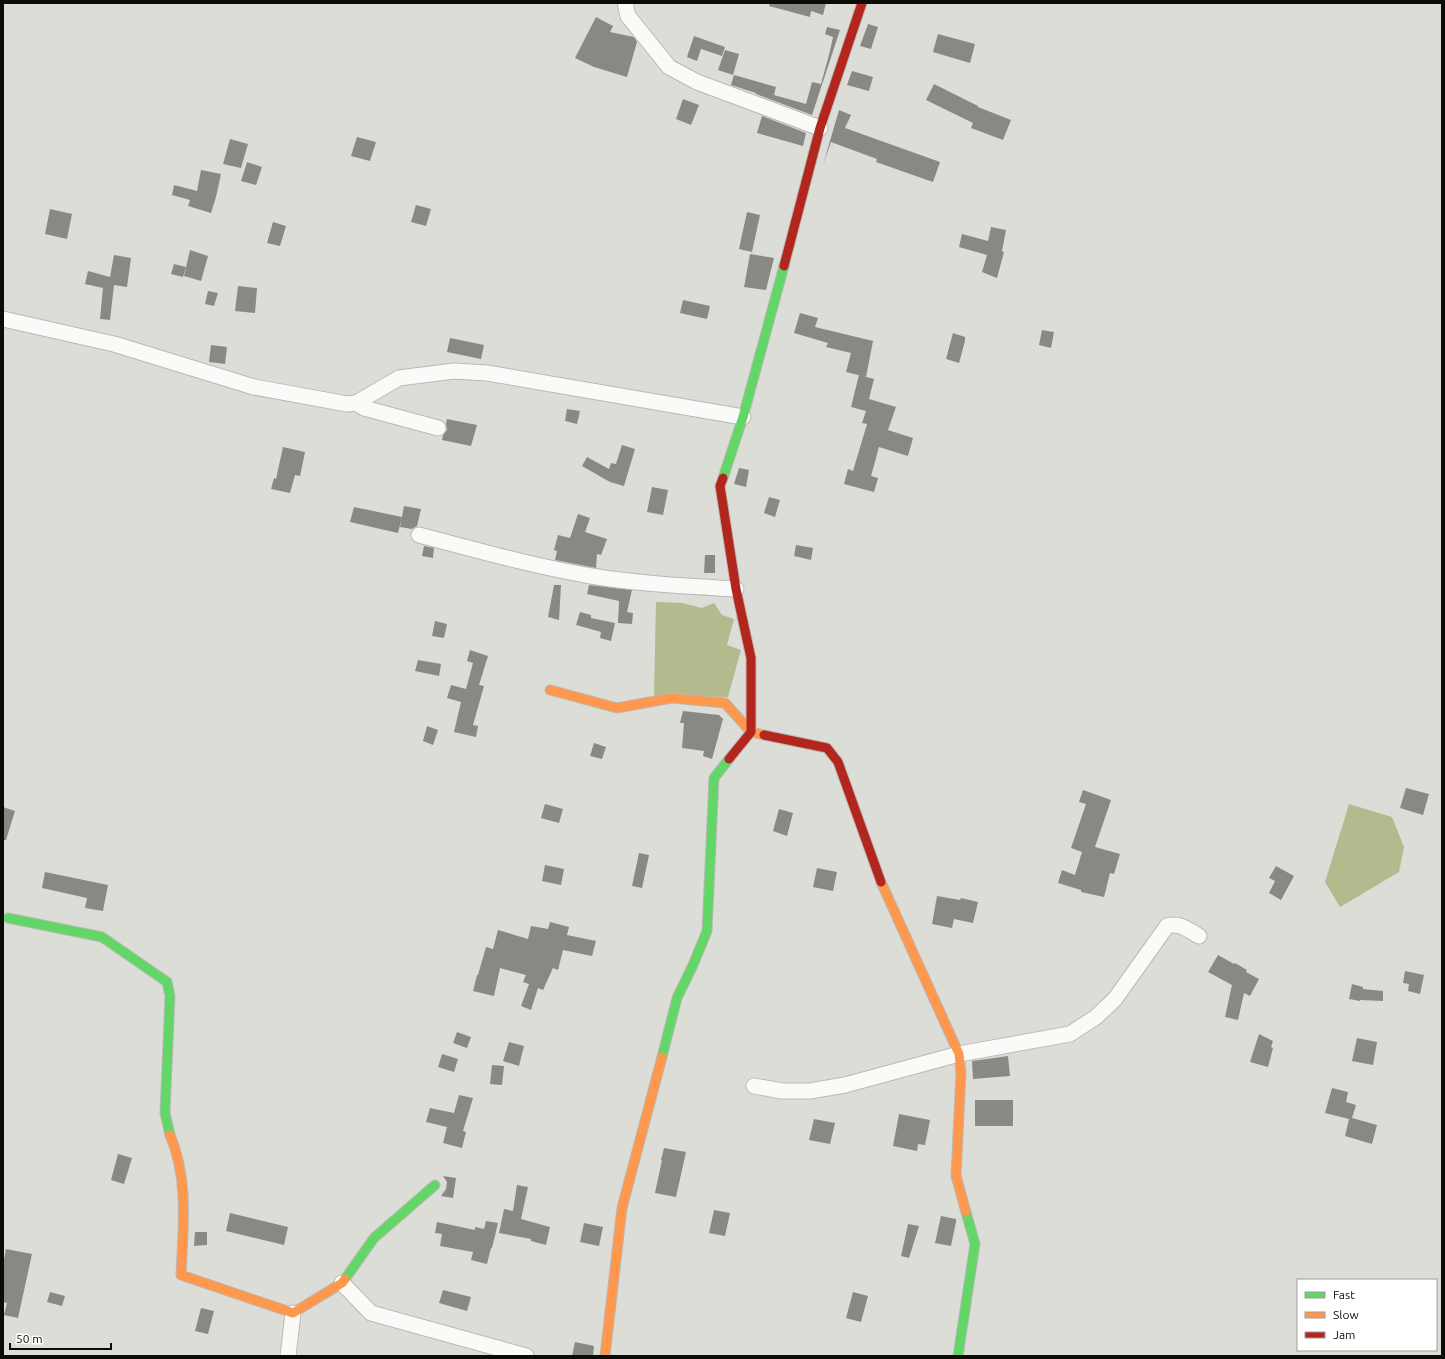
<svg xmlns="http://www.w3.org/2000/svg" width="1445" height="1359" font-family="Ubuntu,sans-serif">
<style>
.water{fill:#b4b98e}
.building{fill:#888884}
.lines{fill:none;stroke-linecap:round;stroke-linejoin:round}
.street-casing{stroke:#b9b9b5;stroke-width:17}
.fast-casing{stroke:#b9b9b5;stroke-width:11}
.slow-casing{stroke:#b9b9b5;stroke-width:11}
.jam-casing{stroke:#b9b9b5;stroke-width:11}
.street{stroke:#fafaf9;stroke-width:15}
.fast{stroke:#63d668;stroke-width:9}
.slow{stroke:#ff974d;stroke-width:9}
.jam{stroke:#b3261e;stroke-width:9}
</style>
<rect width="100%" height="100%" fill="#ddddd8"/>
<!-- water -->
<g class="water">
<path d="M656 602 682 603 702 608 714 603 722 615 734 619 727 645 741 650 728 697 654 695Z"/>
<path d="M1349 804 1392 817 1404 847 1399 872 1340 907 1325 882Z"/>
</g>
<!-- building -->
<g class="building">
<path d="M770 3H826L823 15 811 11 810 17 769 6Z"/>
<path d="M596 17 613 26 610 32 634 37 637 42 627 77 594 67 575 58Z"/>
<path d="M868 24 878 27 871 49 860 46Z"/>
<path d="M827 27 840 30 812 115 756 94V93L731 85 734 75 776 87 774 95 806 104 812 82 821 84 830 51 833 37 825 34Z"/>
<path d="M938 34 975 44 970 63 933 52Z"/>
<path d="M694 36 725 47 722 56 701 49 697 61 687 57Z"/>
<path d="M725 50 739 54 733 75 718 70Z"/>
<path d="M852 71 873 77 869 91 847 85Z"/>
<path d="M934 84 978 106V107L1011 120 1003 140 971 128 973 123 926 100Z"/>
<path d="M683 99 699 105 691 125 676 119Z"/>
<path d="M839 110 851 115 845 128 940 162 933 182 876 162 877 159 831 142 823 165Z"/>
<path d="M762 116 806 133 803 146 757 133Z"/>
<path d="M357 137 376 142 370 161 351 156Z"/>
<path d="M230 139 248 144 241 168 223 164Z"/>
<path d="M247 162 262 167 256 185 241 181Z"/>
<path d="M201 170 221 174 216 197 211 213 188 206 190 200 172 195 174 185 197 191Z"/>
<path d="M416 205 431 209 426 226 411 222Z"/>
<path d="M50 209 72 214 67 239 45 234Z"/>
<path d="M747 212 760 215 752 252 739 249Z"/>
<path d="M273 222 286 226 280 246 267 243Z"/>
<path d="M991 227 1006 230 1002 251 1004 252 997 278 982 272 987 255 959 247 962 234 988 241Z"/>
<path d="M190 250 208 256 201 281 184 276Z"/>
<path d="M750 254 774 258 766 290 744 287Z"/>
<path d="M114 255 131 258 127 287 114 285 110 320 100 319 103 288 85 284 88 271 110 277Z"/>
<path d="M174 264 186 267 183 277 171 274Z"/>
<path d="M238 286 257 288 255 313 235 311Z"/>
<path d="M208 291 218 293 214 306 205 304Z"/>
<path d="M683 300 710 306 707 319 680 313Z"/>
<path d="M800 313 818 318 815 327 873 341 866 377 846 372 851 353 826 347 828 343 794 333Z"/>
<path d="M1042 330 1054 332 1051 348 1039 345Z"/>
<path d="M953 333 965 337V341L959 363 946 359Z"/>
<path d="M450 338 484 345 481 359 447 352Z"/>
<path d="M211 345 227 347 225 364 209 362Z"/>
<path d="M859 375 874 379 869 399 896 407 888 430 913 438 908 456 879 447 871 476 878 478 874 492 844 484 848 469 853 471 867 424 862 423 866 411 851 407Z"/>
<path d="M567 409 580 411 577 424 565 421Z"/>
<path d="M447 419 477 425 471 446 442 440 443 435 447 430 446 424Z"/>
<path d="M622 445 635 449 624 486 610 482 582 466 587 457 609 469 611 463 616 464Z"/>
<path d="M283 447 305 452 300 476 295 475 290 493 271 489 274 478 276 479Z"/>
<path d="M739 468 749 470 746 487 734 484Z"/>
<path d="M652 487 668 490 663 515 647 512Z"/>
<path d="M769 497 780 500 775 517 764 513Z"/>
<path d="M404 506 421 509 417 526 412 529 400 527Z"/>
<path d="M354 507 402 517 398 533 350 522Z"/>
<path d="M578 514 590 518 585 532 607 539 601 555 597 554 596 568 555 560 557 551 554 550 558 535 570 538Z"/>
<path d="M796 545 813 548 811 560 794 556Z"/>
<path d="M424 546 434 548 433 558 422 556Z"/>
<path d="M705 555H715V573H704Z"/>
<path d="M554 585H561L559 620 548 617Z"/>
<path d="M589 585 632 590 627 612 633 613 632 624 618 623 619 601 587 594Z"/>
<path d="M580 612 591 615V618L615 623 611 641 600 638 601 632 576 625Z"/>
<path d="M435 621 447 624 444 638 432 636Z"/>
<path d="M470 650 488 656 479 685 484 686 473 725 478 726 476 737 454 732 461 702 447 698 451 685 466 689 473 663 467 661Z"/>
<path d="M418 660 441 664 439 676 415 671Z"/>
<path d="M683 711 719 715 723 719 712 759 703 756 704 751 682 748 684 723H680Z"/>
<path d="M427 726 438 730 433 745 423 741Z"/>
<path d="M594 743 606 747 602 759 590 756Z"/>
<path d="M1406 788 1429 794 1423 815 1400 808Z"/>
<path d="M1083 790 1111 800 1095 847 1120 854 1114 874 1110 873 1104 897 1081 892V890L1058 883 1062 870 1075 875 1082 852 1071 848 1086 804 1079 802Z"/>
<path d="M545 804 563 809 559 823 541 818Z"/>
<path d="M3 807 15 811 6 840H3Z"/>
<path d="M779 809 793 813 787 836 773 831Z"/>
<path d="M639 853 649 855 642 888 632 886Z"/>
<path d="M545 865 564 869 561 885 542 881Z"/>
<path d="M1276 866 1294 876 1281 900 1269 893 1275 881 1269 878Z"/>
<path d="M817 868 837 872 833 891 813 887Z"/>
<path d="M45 872 108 885 103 911 85 908 87 898 42 888Z"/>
<path d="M937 896 960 900 961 898 978 902 973 923 954 919 952 928 932 924Z"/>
<path d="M550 922 569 927 567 935 596 941 592 956 563 950 558 970 553 968 543 990 538 988 531 1010 521 1006 529 984 523 982 526 975 500 968 494 996 473 991 477 975H478L486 947 493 949 498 930 528 939 531 926 548 929Z"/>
<path d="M1218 955 1234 964 1235 963 1247 970 1246 972 1259 979 1250 996 1244 993 1238 1020 1225 1017 1232 985 1208 972Z"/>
<path d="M1405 971 1424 975 1420 994 1408 991 1409 984 1403 983Z"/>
<path d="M1352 984 1363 987V989L1383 991V1001L1360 1000V1001L1349 999Z"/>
<path d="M457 1032 471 1037 467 1048 453 1043Z"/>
<path d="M1259 1034 1273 1041 1271 1047 1273 1048 1268 1067 1250 1062Z"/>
<path d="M1357 1038 1377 1042 1373 1065 1352 1061Z"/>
<path d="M509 1042 524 1046 519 1066 503 1061Z"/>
<path d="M442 1054 458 1059 454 1072 438 1067Z"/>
<path d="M1008 1056 1010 1076 973 1079 972 1061Z"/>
<path d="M492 1065 504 1066 502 1085 490 1084Z"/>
<path d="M1332 1088 1348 1092 1346 1102 1356 1105 1352 1118 1377 1125 1372 1144 1345 1136 1349 1119 1325 1113Z"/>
<path d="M459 1095 473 1098 463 1131 466 1132 462 1148 443 1143 447 1127 426 1122 430 1108 454 1113Z"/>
<rect x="975" y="1100" width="38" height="26"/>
<path d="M899 1114 930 1120 925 1145 918 1144 917 1151 893 1146Z"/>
<path d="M814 1119 835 1123 830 1144 809 1140Z"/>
<path d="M664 1148 686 1152 676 1197 655 1193 662 1160H661Z"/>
<path d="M118 1154 132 1158 124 1184 111 1180Z"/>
<path d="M443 1176 456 1178 453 1198 441 1196 446 1189 447 1182Z"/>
<path d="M517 1185 528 1187 521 1219 550 1227 546 1245 531 1241V1239L499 1233 504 1209 513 1211Z"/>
<path d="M714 1210 730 1213 725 1236 709 1233Z"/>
<path d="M230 1213 288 1227 284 1245 226 1231Z"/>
<path d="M941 1216 956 1219V1222L951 1246 935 1243Z"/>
<path d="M486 1221 498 1223 492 1248H491L487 1264 471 1260 473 1252 440 1246 442 1234 435 1233 437 1222 475 1230V1227L484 1229Z"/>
<path d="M584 1223 603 1227 599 1246 580 1242Z"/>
<path d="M908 1224 919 1226 909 1258 901 1256Z"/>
<path d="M195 1232H207V1245L194 1246Z"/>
<path d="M6 1249 32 1254 18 1318 4 1315 7 1303 3 1302V1265Z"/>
<path d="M443 1290 471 1297 467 1311 439 1303Z"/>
<path d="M50 1292 65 1296 62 1306 47 1302Z"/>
<path d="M853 1292 868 1296 861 1322 846 1318Z"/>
<path d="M201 1308 214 1311 208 1334 195 1331Z"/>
<path d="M575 1342 594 1346 593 1356H572Z"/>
</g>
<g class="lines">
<!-- street casing -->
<g class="street-casing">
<g id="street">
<path d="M625 3 628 16 669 67 697 82 820 128"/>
<path d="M3 319 114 344 254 387 347 404 356 403 399 378 454 371 487 373 743 417"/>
<path d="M356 403 364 408 438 428"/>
<path d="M419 535C476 550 533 566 591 576 639 584 688 586 736 589"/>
<path d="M754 1086 782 1091H810L845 1085 959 1054 1070 1034 1096 1017 1115 999 1167 926C1180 922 1188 930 1199 936"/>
<path d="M342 1283 371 1313 526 1356"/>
<path d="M288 1356 293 1313"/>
</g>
</g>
<!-- fast casing -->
<g class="fast-casing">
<g id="fast">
<path d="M723 478 743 417 784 266"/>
<path d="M8 918 102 937 167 982 170 996 165 1113 170 1135"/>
<path d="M662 1057 677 998 693 965 707 931 714 778 729 759"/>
<path d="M345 1279 374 1238 435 1185"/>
<path d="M958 1356 975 1244 966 1212"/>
</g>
</g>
<!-- slow casing -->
<g class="slow-casing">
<g id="slow">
<path d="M550 690 617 708 672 698 725 703 751 732 764 735"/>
<path d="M881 882 959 1054 961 1073 956 1176 966 1212"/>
<path d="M170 1135C189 1179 183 1229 181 1275L293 1313 342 1283 345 1279"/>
<path d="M605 1356 622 1208 662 1057"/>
</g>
</g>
<!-- jam casing -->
<g class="jam-casing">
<g id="jam">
<path d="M784 266 820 128 862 3"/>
<path d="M723 478 720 486 736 589 751 658V732L729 759"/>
<path d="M764 735 827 748 838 762 881 882"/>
</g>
</g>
<!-- street -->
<use href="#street" class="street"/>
<!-- fast -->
<use href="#fast" class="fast"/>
<!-- slow -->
<use href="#slow" class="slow"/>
<!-- jam -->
<use href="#jam" class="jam"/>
</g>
<!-- border -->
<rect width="1445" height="1359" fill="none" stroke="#0b0c08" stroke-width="8"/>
<!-- legend -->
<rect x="1297" y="1279" width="140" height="72" fill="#ffffff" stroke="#9d9e9c"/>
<rect x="1305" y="1292" width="20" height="6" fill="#63d668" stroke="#9d9e9c"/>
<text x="1333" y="1299" font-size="12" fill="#0b0c08">Fast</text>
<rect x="1305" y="1312" width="20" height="6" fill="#ff974d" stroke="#9d9e9c"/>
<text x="1333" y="1319" font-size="12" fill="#0b0c08">Slow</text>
<rect x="1305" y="1332" width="20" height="6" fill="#b3261e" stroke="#9d9e9c"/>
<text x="1333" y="1339" font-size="12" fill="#0b0c08">Jam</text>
<!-- scale -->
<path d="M10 1343v6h101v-6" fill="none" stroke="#0b0c08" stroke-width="2"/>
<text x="16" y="1343" font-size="12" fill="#0b0c08" stroke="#ffffff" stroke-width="3" paint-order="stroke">50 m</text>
</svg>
